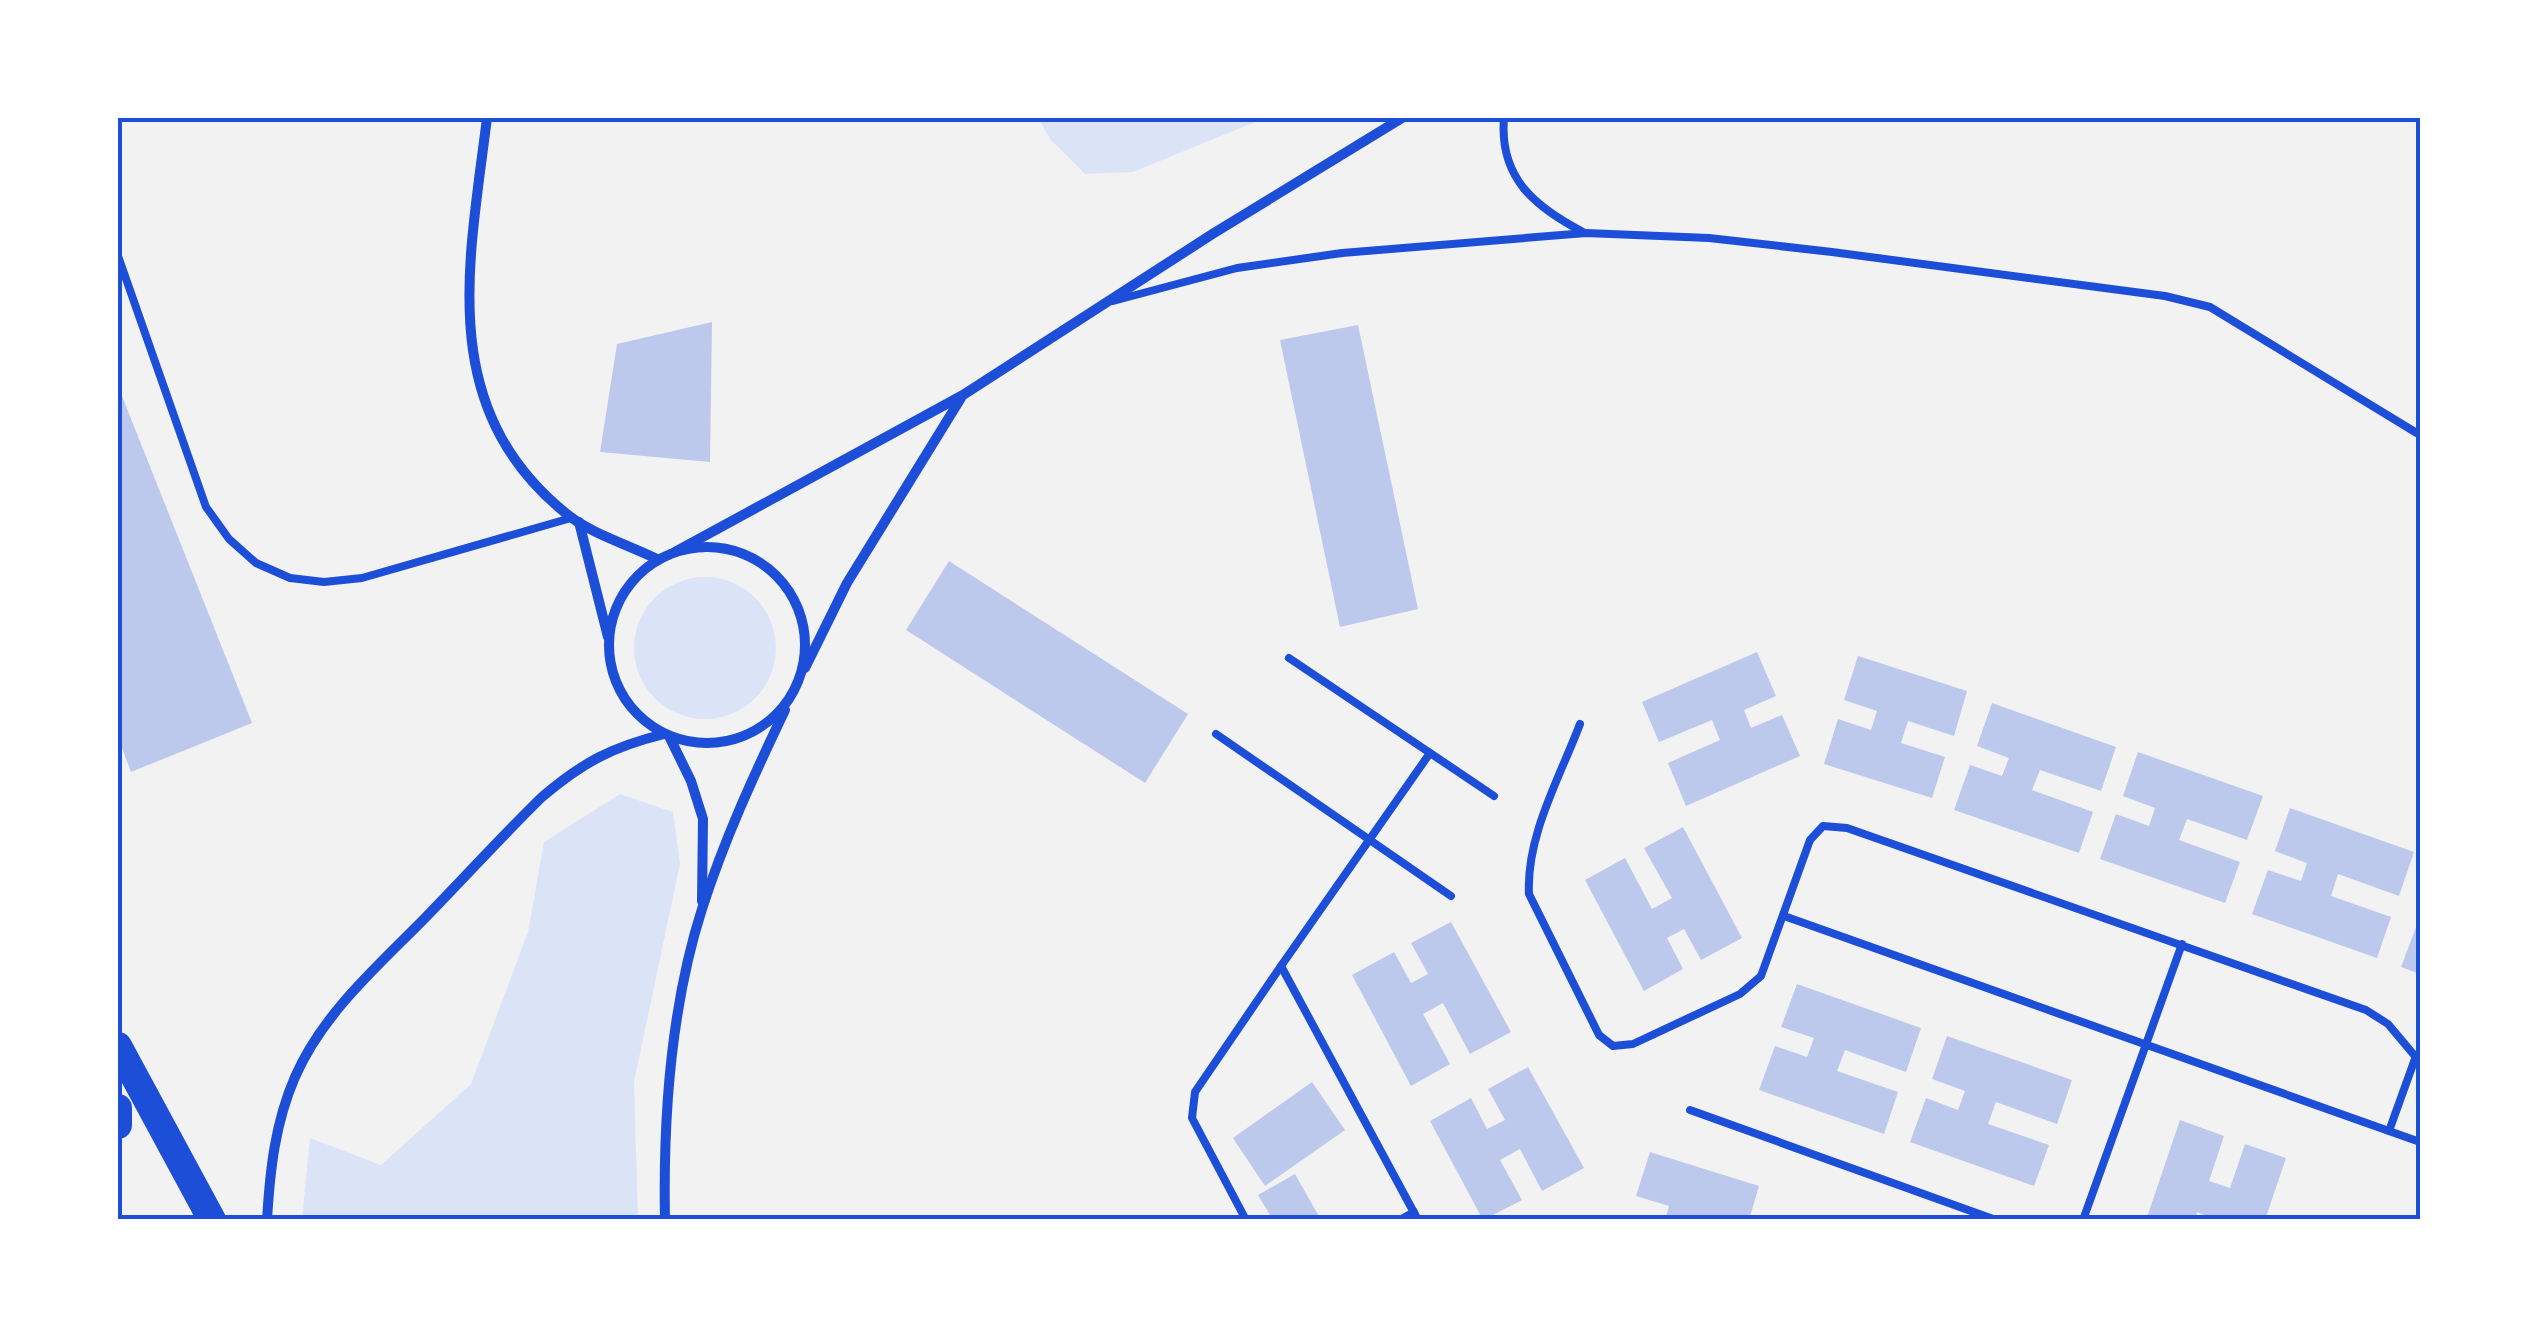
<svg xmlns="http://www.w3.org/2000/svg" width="2538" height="1337" font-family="'Archivo Narrow',sans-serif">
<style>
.green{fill:#dbe4f7}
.building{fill:#bdc9ec}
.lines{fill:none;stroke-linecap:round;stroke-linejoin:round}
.service{stroke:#1d4ed8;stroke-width:8}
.minor{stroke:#1d4ed8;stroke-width:10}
.trunk{stroke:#1d4ed8;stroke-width:28}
.neatline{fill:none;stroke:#1d4ed8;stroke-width:4}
</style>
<rect width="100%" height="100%" fill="#f2f2f2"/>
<!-- green -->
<g class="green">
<path d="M1038 118H1265L1133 172 1085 174 1051 140Z"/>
<circle cx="705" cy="648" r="71"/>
<path d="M620 794 673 812 680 864 634 1082 638 1219H302L310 1138 381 1165 471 1084 528 932 544 842Z"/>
</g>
<!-- building -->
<g class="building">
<path d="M712 322 710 462 600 452 617 344Z"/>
<path d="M1358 325 1418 609 1340 627 1280 340Z"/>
<path d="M118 386 252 723 131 772 118 737Z"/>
<path d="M949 561 1188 714 1145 783 906 630Z"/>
<path d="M1757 652 1776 696 1744 710 1751 728 1782 715 1800 756 1686 806 1668 763 1720 740 1712 720 1659 742 1642 702Z"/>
<path d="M1858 656 1967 691 1954 736 1908 721 1901 743 1945 757 1932 798 1824 764 1838 719 1871 730 1877 711 1844 700Z"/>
<path d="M1992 703 2116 747 2101 791 2040 770 2032 790 2093 812 2079 853 1954 810 1970 765 2002 776 2009 758 1977 746Z"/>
<path d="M2138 752 2263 796 2247 840 2187 819 2179 840 2240 862 2225 903 2100 859 2116 814 2149 826 2155 808 2123 796Z"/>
<path d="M2290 808 2414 852 2399 896 2338 874 2331 896 2391 917 2377 958 2252 914 2268 870 2301 881 2307 863 2275 851Z"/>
<path d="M1683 827 1742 938 1701 960 1684 929 1667 938 1683 969 1644 991 1585 880 1625 858 1652 909 1672 898 1644 848Z"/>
<path d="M1451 922 1511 1032 1470 1054 1443 1003 1423 1014 1450 1064 1411 1086 1352 975 1394 952 1411 983 1428 974 1411 943Z"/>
<path d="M2418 922 2420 923V974L2401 967Z"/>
<path d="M1797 984 1921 1028 1906 1072 1845 1050 1837 1071 1898 1092 1884 1134 1759 1090 1775 1046 1807 1057 1814 1038 1781 1027Z"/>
<path d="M1947 1036 2072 1080 2057 1124 1996 1102 1988 1124 2049 1145 2034 1186 1910 1142 1926 1098 1958 1110 1965 1091 1932 1079Z"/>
<path d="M1528 1067 1584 1168 1542 1191 1520 1149 1500 1160 1522 1200 1483 1220 1430 1121 1471 1098 1487 1129 1505 1120 1488 1089Z"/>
<path d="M1312 1082 1345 1130 1265 1186 1233 1138Z"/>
<path d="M2180 1120 2224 1136 2209 1181 2230 1188 2245 1144 2286 1158 2265 1220H2215L2197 1212 2195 1220H2146Z"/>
<path d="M1650 1152 1759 1186 1749 1220H1710L1700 1216 1699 1220H1665L1669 1206 1636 1196Z"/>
<path d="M1295 1174 1321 1220H1273L1258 1195Z"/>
</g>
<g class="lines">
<!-- service -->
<g class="service">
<path d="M1504 118C1499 178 1535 207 1583 232"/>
<path d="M118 256 206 507 229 539 256 563 290 578 324 582 362 578 571 518"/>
<path d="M1113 301 1237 268 1342 253 1586 233 1709 238 1832 252 2165 296 2210 307 2420 435"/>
<path d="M1289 658 1494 796"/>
<path d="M1580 724C1560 777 1526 836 1529 894L1599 1035 1613 1046 1633 1044 1740 994 1761 976 1810 840 1823 826 1847 828 2366 1010 2388 1024 2420 1062"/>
<path d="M1216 734 1451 896"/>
<path d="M1784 916 2420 1142"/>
<path d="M1690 1110 1996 1220"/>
<path d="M2389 1131 2416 1056"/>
<path d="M1246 1220 1192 1118 1195 1092 1281 966"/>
<path d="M1400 1220 1414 1212"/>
<path d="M1418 1220 1281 966 1430 753"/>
<path d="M2083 1220 2182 944"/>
</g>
<!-- minor -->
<g class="minor">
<path d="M487 118C469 264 435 409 568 515 592 534 629 545 657 559"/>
<path d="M579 522 608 637"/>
<circle cx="707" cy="645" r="98"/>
<path d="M675 552 963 395 1214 233 1402 118"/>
<path d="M805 668 847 583 961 398"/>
<path d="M669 736 691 781 703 819 702 901"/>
<path d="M267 1220C270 1170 275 1123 295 1077 323 1013 377 967 425 918 464 878 502 836 542 797 583 762 612 747 664 734"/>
<path d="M665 1220C663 1118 671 1006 702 909 724 840 754 775 785 710"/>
</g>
<!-- trunk -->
<g class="trunk">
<path d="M118 1046 212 1220"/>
<path d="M118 1108V1125"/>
</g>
</g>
<!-- border -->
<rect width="2538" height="1337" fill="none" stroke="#ffffff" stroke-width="240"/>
<rect x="120" y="120" width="2298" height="1097" class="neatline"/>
</svg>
